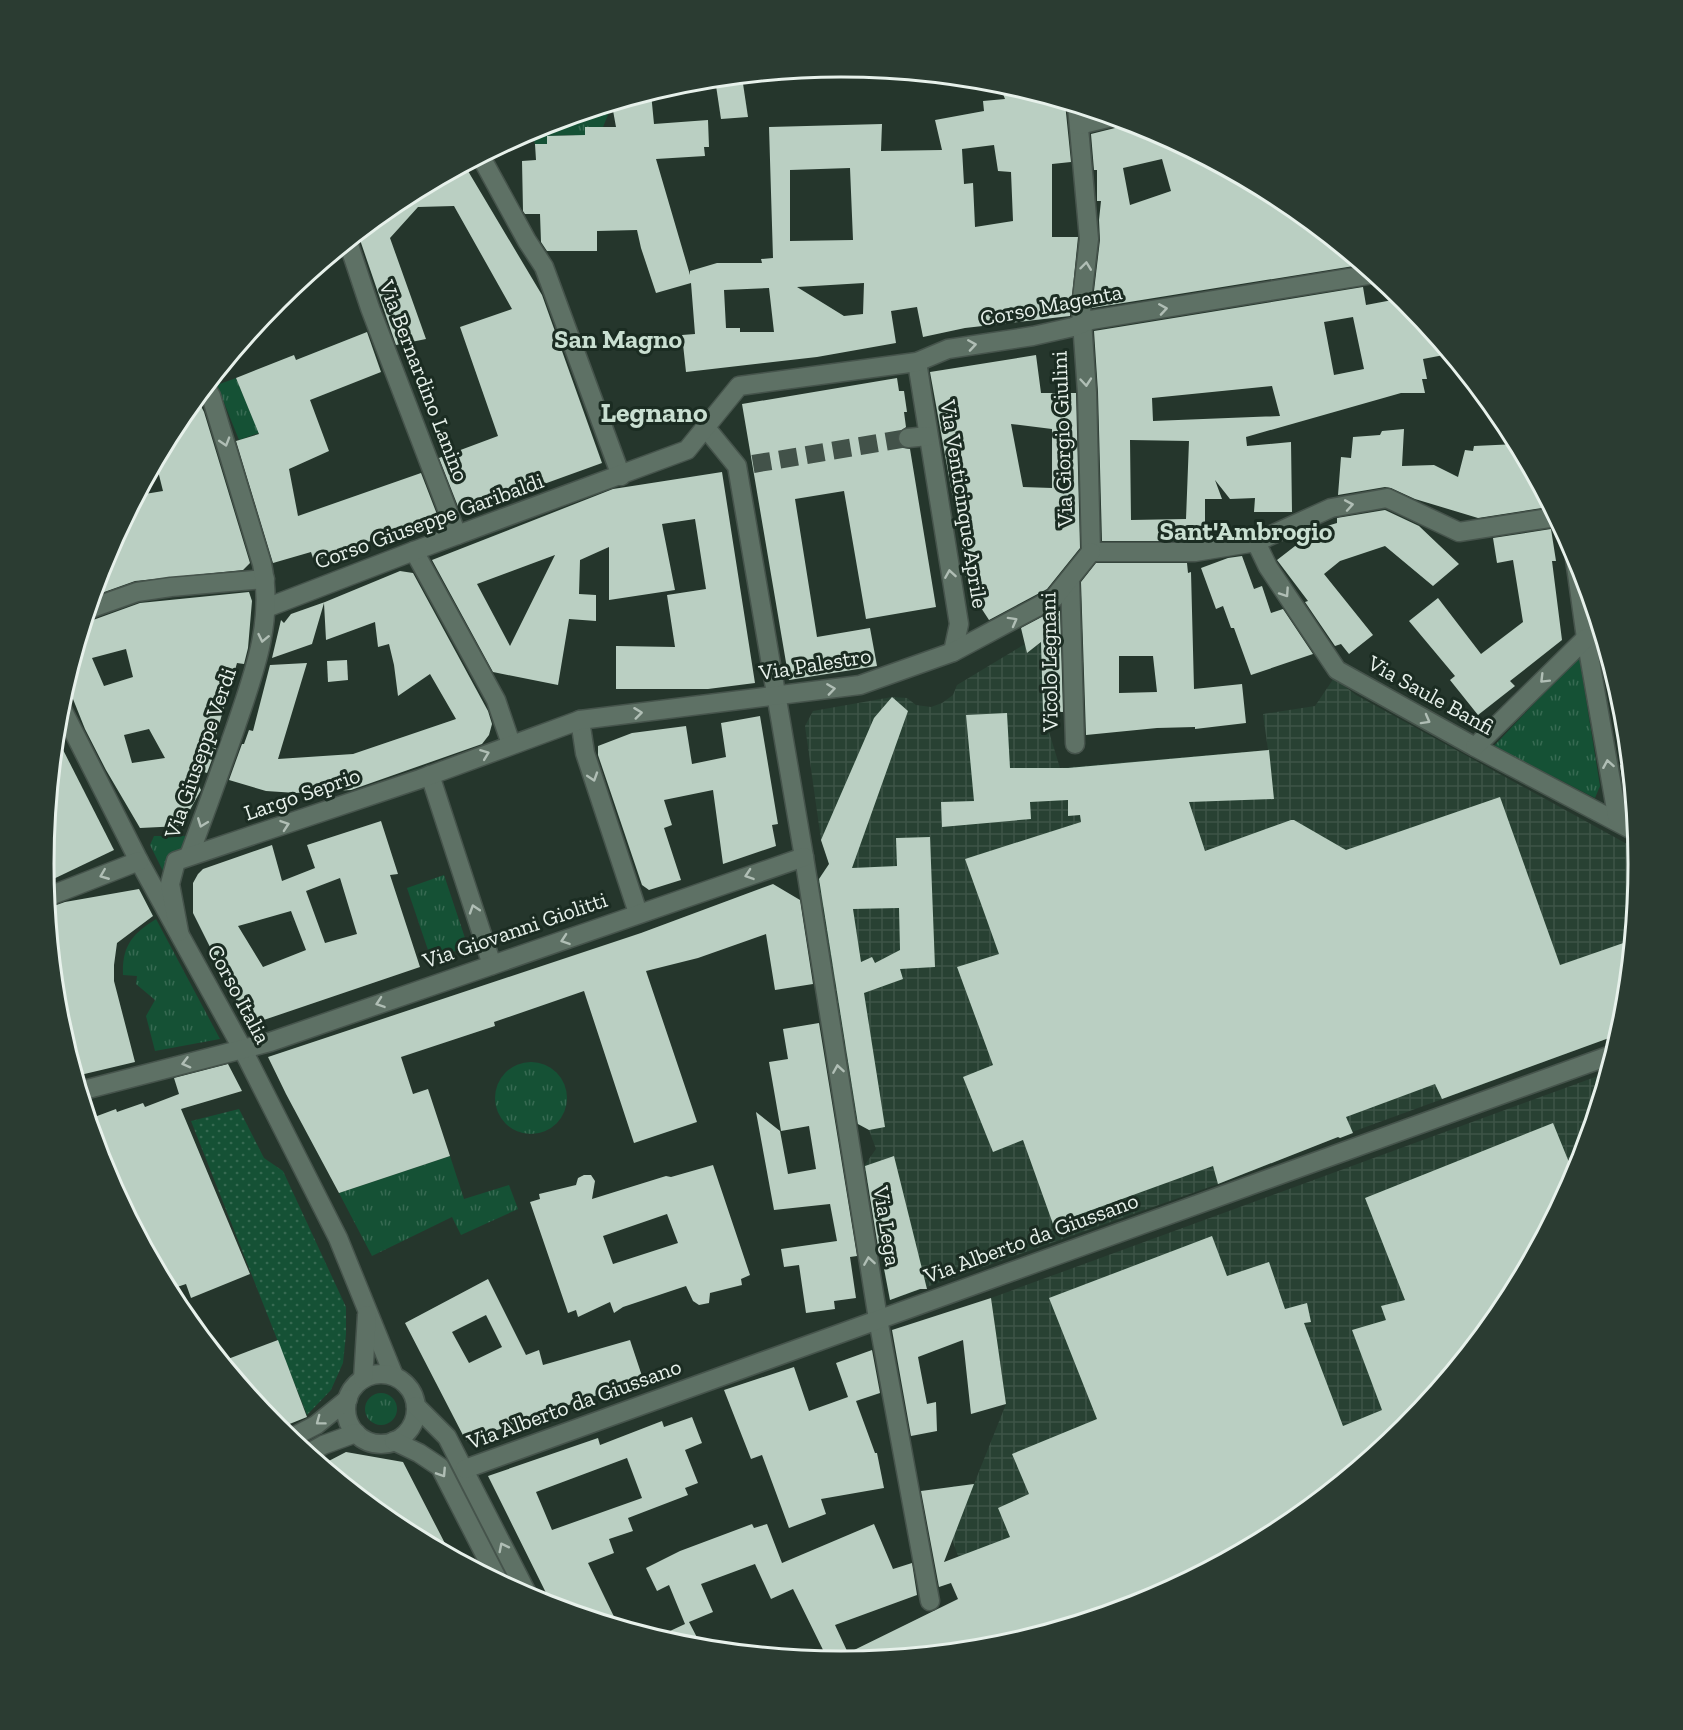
<svg xmlns="http://www.w3.org/2000/svg" width="1683" height="1730" font-family="'Zilla Slab',serif">
<style>
.industrial{fill:url(#industrial-grid)}
.grass{fill:url(#grass-tufts)}
.park{fill:url(#park-dots)}
.building{fill:#bacfc2;fill-rule:evenodd}
.lines{fill:none;stroke-linecap:round;stroke-linejoin:round}
.minor-tunnel{stroke:#425249;stroke-width:18;stroke-dasharray:18 9;stroke-linecap:butt}
.minor-casing{stroke:#46544c;stroke-width:21}
.minor{stroke:#5e7165;stroke-width:18}
.oneway{stroke:#b0beb5}
.labels{text-anchor:middle;dominant-baseline:central;stroke-width:6;stroke-linejoin:round;paint-order:stroke}
.street-label{font-size:22px;fill:#e7f1eb;stroke:#1b2c22}
.quarter-label{font-size:26px;font-weight:bold;fill:#c9dfd1;stroke:#1b2c22}
.district-label{font-size:28px;font-weight:bold;fill:#c9dfd1;stroke:#1b2c22}
.rim{fill:none;stroke:#e7f1eb;stroke-width:3}
</style>
<defs>
<pattern id="industrial-grid" width="8" height="8" patternUnits="userSpaceOnUse" patternTransform="scale(1.5)"><rect width="8" height="8" fill="#284133"/><path d="M0 4h8M4 0v8" fill="none" stroke="#3d5447"/></pattern>
<pattern id="grass-tufts" width="24" height="20" patternUnits="userSpaceOnUse" patternTransform="scale(1.5)"><rect width="24" height="20" fill="#155135"/><path d="M3 7l-1-3M5 7V3M7 7l1-3M15 17l-1-3M17 17v-4M19 17l1-3" fill="none" stroke="#376a52"/></pattern>
<pattern id="park-dots" width="8" height="8" patternUnits="userSpaceOnUse" patternTransform="scale(1.5)"><rect width="8" height="8" fill="#155135"/><path d="M2 2h.1M6 6h.1" fill="none" stroke="#376a52" stroke-width="1.8" stroke-linecap="round"/></pattern>
</defs>
<rect width="100%" height="100%" fill="#25362c"/>
<!-- industrial -->
<g class="industrial">
<path d="M1046 639 1043 712 1060 768 1268 750 1263 714 1315 706 1334 678 1356 695 1638 850 1639 865 1624 1021 1620 1034 1322 1143 1218 1184 890 1300 864 1166 876 1149 869 1130 856 1123 816 883 829 864 821 840 805 726 813 711 892 697 907 698 916 705 931 707 942 703 953 695 957 685 1025 644 1027 653Z"/>
<path d="M1609 1072 1579 1171 1505 1309 1285 1529 1147 1602 991 1648 953 1542 950 1487 974 1484 1006 1404 991 1298Z"/>
</g>
<!-- grass -->
<g class="grass">
<path d="M612 105 603 127 585 144 574 135 548 136 547 144H535L531 131 536 128Z"/>
<path d="M236 378 259 433 239 440 217 385Z"/>
<path d="M1579 656 1600 786 1595 798 1494 746Z"/>
<path d="M154 836H187L180 857 164 873 150 845Z"/>
<path d="M444 875 468 947 431 959 407 888Z"/>
<path d="M156 919 220 1039 155 1051 146 1016 155 1000 136 984 137 976 123 975C122 946 132 934 156 919Z"/>
<circle cx="531" cy="1098" r="36"/>
<path d="M450 1156 464 1199 509 1185 518 1209 461 1235 452 1217 372 1256 339 1193Z"/>
<circle cx="381" cy="1409" r="16"/>
</g>
<!-- park -->
<path class="park" d="M239 1109 264 1158 283 1171 346 1307V1334L343 1363 331 1390 307 1415 191 1121Z"/>
<!-- building -->
<g class="building">
<path d="M742 77 748 117 721 119 715 79Z"/>
<path d="M1008 86 1065 103 1071 162 1052 164V237H1078L1070 316 965 328 923 337 917 307 891 311 896 343 817 357 686 372 682 335 695 334 691 283 656 293 641 248 637 230 597 231V251H547L541 242 540 214H525L523 211 522 161 536 160 535 144H547V136L585 135V127H616L612 105 651 93 654 124 708 120 709 147H704L705 156 656 159 690 275V271L717 263H762L761 259 773 258 769 127 882 124 881 151 942 150 935 120 984 111 983 101 1005 99 1003 94 1010 92ZM994 145 998 171 1011 172 1013 221 975 227 973 183 964 184 962 149ZM850 168 853 240 790 241V170ZM864 283 863 314 844 316 797 287ZM769 288 774 332H740V328H726L724 290Z"/>
<path d="M1123 120 1147 128 1285 202 1360 263V265L1092 308 1100 240 1099 220 1101 201H1097V170H1094L1091 134 1115 128ZM1162 159 1171 191 1130 205 1123 168Z"/>
<path d="M465 166 542 295 602 463 461 514 439 458 498 436 460 327 512 309 454 206 418 207 390 238 426 339 396 345 358 234 398 201Z"/>
<path d="M1363 287 1366 305 1403 298 1449 354 1423 359 1427 379H1422L1425 393H1401L1246 437 1247 446 1291 442 1292 512H1254L1255 498 1230 499 1215 480 1222 499H1205V538H1184L1185 541H1102L1098 392 1094 331ZM1353 317 1364 369 1334 375 1324 322ZM1272 386 1280 416 1153 421 1152 398ZM1130 440 1189 441 1186 519 1131 520Z"/>
<path d="M367 332 381 372 310 400 329 451 289 469 298 516 421 473 438 517 314 561 311 552 273 563 236 441 259 434 236 378 294 355 296 360Z"/>
<path d="M1036 355 1041 393H1076L1080 548 1047 589 989 620 974 597 979 594 966 581 963 554 930 372ZM1011 424 1052 429V488L1023 487Z"/>
<path d="M897 378 899 391H904L907 412H904L906 427 898 433 897 440 903 448 910 449 936 607 866 619 844 491 795 499 817 637 870 628 877 666 789 680 742 404Z"/>
<path d="M197 398 204 412 250 563 243 570 135 581 93 596 104 560 115 559 112 545 139 495 163 491 156 463 178 421Z"/>
<path d="M1404 429 1402 466 1434 465 1458 477 1465 450 1473 451 1474 446 1517 444 1547 501 1548 507 1478 518 1415 499 1391 488 1385 487 1338 495 1341 457 1351 458 1353 437 1380 435 1382 431Z"/>
<path d="M722 472 755 683 708 689H616V646L675 647 667 595 706 589 695 519 662 524 675 590 609 600V547L580 560 579 594 596 595V621L569 619 558 685 493 672 432 560 613 489ZM555 555 510 646 477 584Z"/>
<path d="M1385 510 1419 526 1459 564 1433 586 1385 546 1340 561 1324 574 1373 635 1349 654 1341 644 1335 646 1305 602 1308 601 1277 560 1308 536 1316 538 1327 526 1337 523V518Z"/>
<path d="M1551 529 1556 561H1552L1562 640 1510 681 1515 686 1478 715 1450 680 1455 676 1409 621 1438 598 1481 654 1523 622 1513 560 1497 563 1493 538Z"/>
<path d="M1242 556 1254 589 1262 586 1271 613 1283 609 1313 654 1251 675 1234 628H1231L1223 606 1216 609 1201 568 1228 558Z"/>
<path d="M1096 563H1187L1188 573 1191 572 1194 689 1242 684 1246 723 1195 729V727L1157 728 1086 735 1081 582ZM1119 656H1153L1157 692 1119 693Z"/>
<path d="M400 571 413 573 488 711 492 724 489 735 482 744 351 790 296 793 266 791 229 780 242 744H244L249 730 253 731 270 665 307 663 278 759 353 754 456 719 430 674 398 696 394 665 389 644 378 647 375 622 326 640 324 603 312 644 272 658 281 620 284 623 291 614 325 602Z"/>
<path d="M249 592 252 601 248 648 244 664 237 663 214 742 218 743 207 773 189 767 201 790 181 826 140 828 106 770 85 729 67 684 86 620H93L140 603ZM126 649 133 677 104 686 92 658ZM149 729 165 758 132 763 124 735Z"/>
<path d="M1055 610 1060 611 1063 712H1043L1041 642 1027 653 1021 628Z"/>
<path d="M347 660 348 680 328 682 327 661Z"/>
<path d="M892 697 908 711 852 868 897 866 896 838 930 837 935 967 900 969 903 979 864 993 885 1127 869 1130 858 1124 819 879 829 864 821 840 874 718ZM899 908 900 950 875 963 872 957 861 962 853 909Z"/>
<path d="M1007 713 1010 768H1068L1269 750 1274 799 1189 802 1205 851 1291 820H1294L1346 850 1500 797 1560 965 1632 940 1624 1021 1620 1034 1442 1099 1435 1084 1346 1117 1353 1133 1340 1138 1338 1137 1218 1184 1213 1166 1053 1224 1023 1140 993 1152 963 1077 993 1065 957 967 999 954 965 859 1081 822 1080 815 1068 816V800L1030 802 1031 819 942 827 941 802 974 801 966 715Z"/>
<path d="M760 716 778 824 772 825 776 846 723 864 713 790 664 800 672 825 664 828 681 880 649 890 642 885 598 755V746L632 733 686 726 692 764 726 757 721 723Z"/>
<path d="M56 736 114 850 45 883 44 865Z"/>
<path d="M1630 764 1632 789 1624 790 1620 765Z"/>
<path d="M381 821 398 874 390 875 420 967 249 1025 193 913V883L198 874 203 869 272 845 282 881 315 868 307 845ZM340 878 357 934 325 943 306 891ZM291 911 306 950 263 967 238 926Z"/>
<path d="M773 884 800 900 813 984 775 990 766 934 698 958 646 971 697 1122 634 1143 584 991 494 1022 495 1026 401 1057 413 1094 428 1089 450 1156 339 1193 286 1094 268 1057 641 933Z"/>
<path d="M139 889 153 916 117 943 114 965V981L135 1062 76 1076 59 1020 48 908 65 902Z"/>
<path d="M819 1023 857 1256 850 1257 856 1298 834 1301 835 1309 806 1313 799 1265 784 1267 781 1249 837 1241 830 1204 774 1210 756 1112 780 1131 788 1174 816 1169 809 1126 781 1131 769 1062 788 1059 783 1029Z"/>
<path d="M228 1064 242 1091 181 1109 250 1274 191 1298 186 1284 168 1290 104 1170 89 1119 116 1109 117 1112 143 1103 145 1107 179 1094 174 1078Z"/>
<path d="M1553 1123 1575 1177 1505 1309 1406 1430 1285 1529 1147 1602 997 1648 841 1663 829 1662 793 1589 771 1599 755 1564 701 1584 713 1612 689 1622 703 1649 685 1648 655 1638 685 1624 669 1585 657 1591 646 1568 680 1551 752 1524 754 1528 767 1524 782 1563 874 1524 893 1569 912 1563 917 1595 835 1625 848 1653 958 1599 951 1583 939 1587 921 1491 974 1484 944 1562 1010 1537 998 1508 1029 1494 1012 1454 1097 1419 1049 1298 1212 1236 1227 1276 1269 1262 1285 1309 1307 1303 1311 1322 1304 1323 1343 1426 1382 1410 1352 1330 1386 1320 1381 1306 1405 1300 1365 1198Z"/>
<path d="M894 1156 927 1289H920L890 1300 881 1253H879L865 1166Z"/>
<path d="M713 1165 750 1275 741 1279 742 1285 710 1293 709 1303 699 1305 693 1301 686 1286 623 1307 614 1313 610 1302 578 1317 576 1310 568 1313 530 1202 540 1199 539 1194 576 1185 578 1178 584 1175H591L595 1181 592 1199 666 1176 671 1177ZM667 1214 678 1243 613 1264 603 1236Z"/>
<path d="M488 1279 526 1355 539 1350 543 1365 630 1340 643 1379 466 1441 405 1323ZM486 1315 502 1347 469 1363 452 1332Z"/>
<path d="M991 1298 1006 1404 971 1414 963 1340 918 1357 927 1404 936 1402 937 1431 911 1436 892 1330Z"/>
<path d="M278 1340 307 1417 277 1429 235 1378 228 1359Z"/>
<path d="M872 1350 880 1393 856 1401 875 1453H877L884 1488 821 1499 826 1514 789 1528 762 1455 751 1459 724 1390 794 1367 809 1411 848 1397 836 1363Z"/>
<path d="M692 1417 702 1443 685 1450 698 1483 685 1488 688 1495 628 1518 633 1531 609 1539 614 1553 588 1563 619 1627 553 1607 488 1476 598 1438 600 1445 662 1421 664 1427ZM627 1458 642 1498 552 1530 536 1492Z"/>
<path d="M346 1452 403 1462 452 1557 398 1528 391 1515 387 1517 379 1502 365 1501 321 1465Z"/>
</g>
<g class="lines">
<!-- minor-tunnel -->
<path class="minor-tunnel" d="M753 464 908 438"/>
<!-- minor casing -->
<g class="minor-casing">
<g id="minor">
<path d="M1077 106 1089 239 1081 307 1087 393 1091 552"/>
<path d="M1079 125 1112 117"/>
<path d="M481 157 527 241 544 267 621 476"/>
<path d="M348 242 370 308 457 535"/>
<path d="M917 362 959 624 953 652"/>
<path d="M706 428 737 466 804 857 878 1319 930 1601"/>
<path d="M908 438 928 436"/>
<path d="M1256 542 1268 567 1337 670 1475 747 1636 832"/>
<path d="M414 551 496 700 511 744"/>
<path d="M1091 552H1195L1256 542 1331 508 1387 498 1459 532 1556 517"/>
<path d="M1574 552 1586 638 1618 821"/>
<path d="M1070 579 1075 744"/>
<path d="M266 608 414 551 687 450 739 386 917 362 948 349 1033 336 1073 327 1091 320 1374 274"/>
<path d="M89 609 137 592 171 587 265 579"/>
<path d="M60 705 139 861 242 1048 338 1238 394 1376"/>
<path d="M580 720 585 753 638 913"/>
<path d="M1475 747 1586 638"/>
<path d="M430 775 492 965"/>
<path d="M189 856C205 813 221 770 236 726 254 673 274 621 262 564L211 396 206 387"/>
<path d="M47 897 139 861"/>
<path d="M179 932 170 884 176 861 420 779 580 720 860 685 953 652 1054 598 1091 552"/>
<path d="M80 1091 270 1042 804 857"/>
<circle cx="381" cy="1409" r="35"/>
<path d="M363 1379 367 1315"/>
<path d="M416 1406 447 1437 530 1599"/>
<path d="M289 1439 316 1425 348 1399"/>
<path d="M394 1441 419 1453 440 1467 499 1582"/>
<path d="M307 1454 323 1445 356 1433"/>
<path d="M465 1469 1614 1054"/>
</g>
</g>
<!-- minor -->
<use href="#minor" class="minor"/>
</g>
<!-- one-way arrows -->
<defs><path id="oneway-chevron" d="M-2-3.5L2.5 0L-2 3.5" fill="none" stroke-width="1.6" stroke-linecap="round" stroke-linejoin="round" transform="scale(1.5)"/></defs>
<g class="oneway">
<use href="#oneway-chevron" transform="translate(1086 266) rotate(-83)"/>
<use href="#oneway-chevron" transform="translate(1163 309) rotate(-9)"/>
<use href="#oneway-chevron" transform="translate(972 345) rotate(-9)"/>
<use href="#oneway-chevron" transform="translate(1086 382) rotate(85)"/>
<use href="#oneway-chevron" transform="translate(225 442) rotate(73)"/>
<use href="#oneway-chevron" transform="translate(1349 505) rotate(-10)"/>
<use href="#oneway-chevron" transform="translate(950 574) rotate(-99)"/>
<use href="#oneway-chevron" transform="translate(1285 593) rotate(56)"/>
<use href="#oneway-chevron" transform="translate(1013 621) rotate(-29)"/>
<use href="#oneway-chevron" transform="translate(263 638) rotate(102)"/>
<use href="#oneway-chevron" transform="translate(1544 679) rotate(135)"/>
<use href="#oneway-chevron" transform="translate(831 689) rotate(-8)"/>
<use href="#oneway-chevron" transform="translate(638 713) rotate(-7)"/>
<use href="#oneway-chevron" transform="translate(1426 720) rotate(29)"/>
<use href="#oneway-chevron" transform="translate(485 754) rotate(-21)"/>
<use href="#oneway-chevron" transform="translate(1608 764) rotate(-100)"/>
<use href="#oneway-chevron" transform="translate(593 777) rotate(72)"/>
<use href="#oneway-chevron" transform="translate(202 823) rotate(111)"/>
<use href="#oneway-chevron" transform="translate(285 825) rotate(-19)"/>
<use href="#oneway-chevron" transform="translate(104 875) rotate(158)"/>
<use href="#oneway-chevron" transform="translate(749 875) rotate(161)"/>
<use href="#oneway-chevron" transform="translate(474 909) rotate(-108)"/>
<use href="#oneway-chevron" transform="translate(565 940) rotate(161)"/>
<use href="#oneway-chevron" transform="translate(380 1003) rotate(161)"/>
<use href="#oneway-chevron" transform="translate(186 1063) rotate(165)"/>
<use href="#oneway-chevron" transform="translate(838 1069) rotate(-99)"/>
<use href="#oneway-chevron" transform="translate(869 1261) rotate(-99)"/>
<use href="#oneway-chevron" transform="translate(320 1421) rotate(143)"/>
<use href="#oneway-chevron" transform="translate(442 1473) rotate(57)"/>
<use href="#oneway-chevron" transform="translate(503 1547) rotate(-117)"/>
</g>
<g class="labels">
<!-- street labels -->
<g class="street-label">
<text transform="translate(1051 305) rotate(-11)">Corso Magenta</text>
<text transform="translate(424 381) rotate(69)">Via Bernardino Lanino</text>
<text transform="translate(1062 439) rotate(-92)">Via Giorgio Giulini</text>
<text transform="translate(964 504) rotate(81)">Via Venticinque Aprile</text>
<text transform="translate(429 521) rotate(-20)">Corso Giuseppe Garibaldi</text>
<text transform="translate(1049 662) rotate(-91)">Vicolo Legnani</text>
<text transform="translate(815 664) rotate(-9)">Via Palestro</text>
<text transform="translate(1431 695) rotate(29)">Via Saule Banfi</text>
<text transform="translate(200 753) rotate(-71)">Via Giuseppe Verdi</text>
<text transform="translate(302 794) rotate(-19)">Largo Seprio</text>
<text transform="translate(515 930) rotate(-19)">Via Giovanni Giolitti</text>
<text transform="translate(239 994) rotate(62)">Corso Italia</text>
<text transform="translate(887 1226) rotate(81)">Via Lega</text>
<text transform="translate(1031 1238) rotate(-20)">Via Alberto da Giussano</text>
<text transform="translate(574 1404) rotate(-20)">Via Alberto da Giussano</text>
</g>
<!-- quarter labels -->
<g class="quarter-label">
<text x="618" y="339">San Magno</text>
<text x="1246" y="531">Sant'Ambrogio</text>
</g>
<!-- district labels -->
<g class="district-label">
<text x="654" y="412">Legnano</text>
</g>
</g>
<!-- crop -->
<path d="M0 0H1683V1730H0ZM54 864a787 787 0 1 1 1574 0a787 787 0 1 1-1574 0Z" fill="#2b3c32" fill-rule="evenodd"/>
<path class="rim" d="M54 864a787 787 0 1 1 1574 0a787 787 0 1 1-1574 0Z"/>
</svg>
